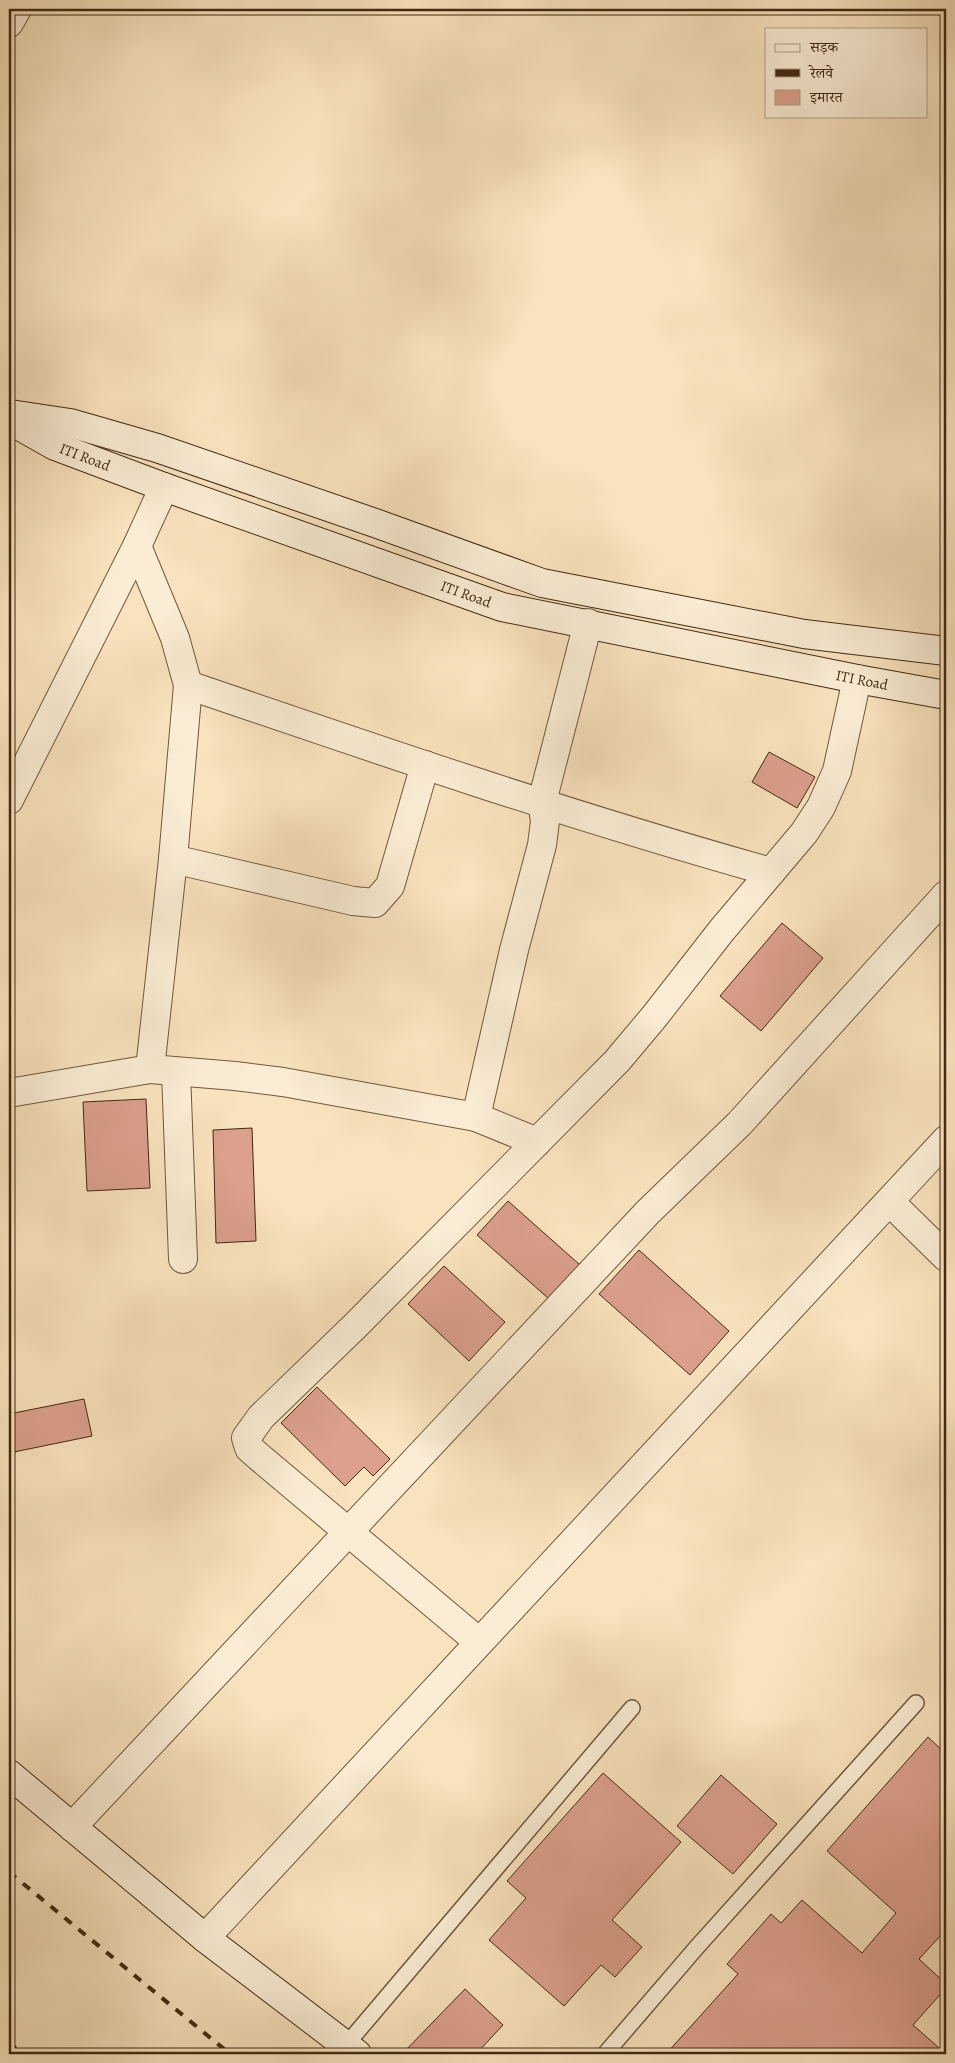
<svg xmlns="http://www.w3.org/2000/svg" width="955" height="2063" font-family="Alegreya,'Noto Serif Devanagari',serif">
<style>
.building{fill:#dca08d;stroke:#412911}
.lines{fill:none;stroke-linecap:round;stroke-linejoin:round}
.lane-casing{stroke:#6f583c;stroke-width:18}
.street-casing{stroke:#6f583c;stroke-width:30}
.secondary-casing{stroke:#412911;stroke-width:30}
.lane{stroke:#fbedd5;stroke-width:15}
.street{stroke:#fbedd5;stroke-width:28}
.secondary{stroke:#fbedd5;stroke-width:28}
.rail{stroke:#412911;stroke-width:4;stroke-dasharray:9 9;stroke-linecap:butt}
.labels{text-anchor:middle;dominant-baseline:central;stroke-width:5;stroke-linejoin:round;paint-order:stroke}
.street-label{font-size:15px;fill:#412911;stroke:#fbedd5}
</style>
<rect width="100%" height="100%" fill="#f9e3be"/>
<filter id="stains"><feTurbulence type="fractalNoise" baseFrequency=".004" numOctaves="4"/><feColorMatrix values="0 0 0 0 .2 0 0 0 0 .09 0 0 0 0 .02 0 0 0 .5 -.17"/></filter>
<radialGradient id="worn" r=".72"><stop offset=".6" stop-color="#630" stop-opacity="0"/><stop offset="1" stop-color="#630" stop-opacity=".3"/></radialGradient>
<!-- building -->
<g class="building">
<path d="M769 752 815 777 797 808 752 782Z"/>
<path d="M782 923 823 958 761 1031 720 996Z"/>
<path d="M146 1099 150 1188 87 1191 83 1102Z"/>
<path d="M252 1128 256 1241 216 1243 213 1130Z"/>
<path d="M508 1201 580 1265 549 1299 477 1235Z"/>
<path d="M639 1250 729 1331 690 1375 599 1294Z"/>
<path d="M444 1266 505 1322 469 1361 408 1304Z"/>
<path d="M317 1387 390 1459 373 1476 364 1467 345 1486 281 1423Z"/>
<path d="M84 1399 92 1436 9 1453V1414Z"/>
<path d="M928 1737 946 1754V1936L943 1933 919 1959 946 1984V1988L913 2025 946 2054H666L738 1974 727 1964 771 1914 781 1923 802 1900 862 1953 896 1913 827 1851Z"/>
<path d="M603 1773 681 1842 612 1920 642 1947 615 1977 601 1965 564 2006 489 1940 526 1898 507 1881Z"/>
<path d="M721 1775 777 1824 733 1874 677 1826Z"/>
<path d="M465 1989 503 2025 476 2054H402Z"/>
</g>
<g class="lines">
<!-- lane casing -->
<g class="lane-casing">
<g id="lane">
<path d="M346 2045 632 1708"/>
<path d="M605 2054 697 1947 916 1703"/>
</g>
</g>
<!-- street casing -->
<g class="street-casing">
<g id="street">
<path d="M9 23 17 9"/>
<path d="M137 546 175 638 188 685 173 859 150 1069"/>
<path d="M188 685C381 751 574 817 771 872"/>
<path d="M9 800 137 546 164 487"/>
<path d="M173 859 353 901 375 903 390 886 425 765"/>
<path d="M176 1072 183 1259"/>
<path d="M9 1093 150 1069 235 1076 283 1082 476 1117 537 1142"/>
<path d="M476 1117 514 950 542 845 545 821 542 802 588 623"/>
<path d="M890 1202 946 1257"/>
<path d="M479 1642 258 1456 249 1448 246 1438 261 1417 356 1325 617 1061 654 1017 722 930 804 833 821 807 837 771 857 679"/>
<path d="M72 1827 648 1212 740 1123 946 895"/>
<path d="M205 1938 946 1140"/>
</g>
</g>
<!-- secondary casing -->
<g class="secondary-casing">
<g id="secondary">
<path d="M10 414 70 423 157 448 375 523 542 583 804 634 946 651"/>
<path d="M9 420 55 446 164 487 502 607 857 679 946 695"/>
<path d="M9 1774 205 1938 357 2054"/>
</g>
</g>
<!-- lane -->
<use href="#lane" class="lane"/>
<!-- street -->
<use href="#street" class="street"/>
<!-- secondary -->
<use href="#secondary" class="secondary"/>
<!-- rail -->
<g class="rail">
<path d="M9 1872 230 2054"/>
<path d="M9 2042 22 2054"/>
</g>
</g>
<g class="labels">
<!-- street labels -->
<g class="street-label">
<text transform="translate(85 457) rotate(21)">ITI Road</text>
<text transform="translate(466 594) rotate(20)">ITI Road</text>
<text transform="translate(862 680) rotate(11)">ITI Road</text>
</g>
</g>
<!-- margin -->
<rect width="955" height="2063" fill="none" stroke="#f9e3be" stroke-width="30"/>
<rect x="10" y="10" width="935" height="2043" fill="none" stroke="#412911" stroke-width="2.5"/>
<rect x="15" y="15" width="925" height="2033" fill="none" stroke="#412911"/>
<!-- legend -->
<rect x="765" y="28" width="162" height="90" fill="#fbedd5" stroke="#b19f87"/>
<rect x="775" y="44" width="25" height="8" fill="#fbedd5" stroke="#b19f87"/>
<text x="810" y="52" font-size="15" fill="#412911">सड़क</text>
<rect x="775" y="69" width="25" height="8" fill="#412911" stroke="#b19f87"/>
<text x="810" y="78" font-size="15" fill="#412911">रेलवे</text>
<rect x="775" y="90" width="25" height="15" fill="#dca08d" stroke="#b19f87"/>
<text x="810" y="102" font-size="15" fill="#412911">इमारत</text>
<rect width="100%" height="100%" filter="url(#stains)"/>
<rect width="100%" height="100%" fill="url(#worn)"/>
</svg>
